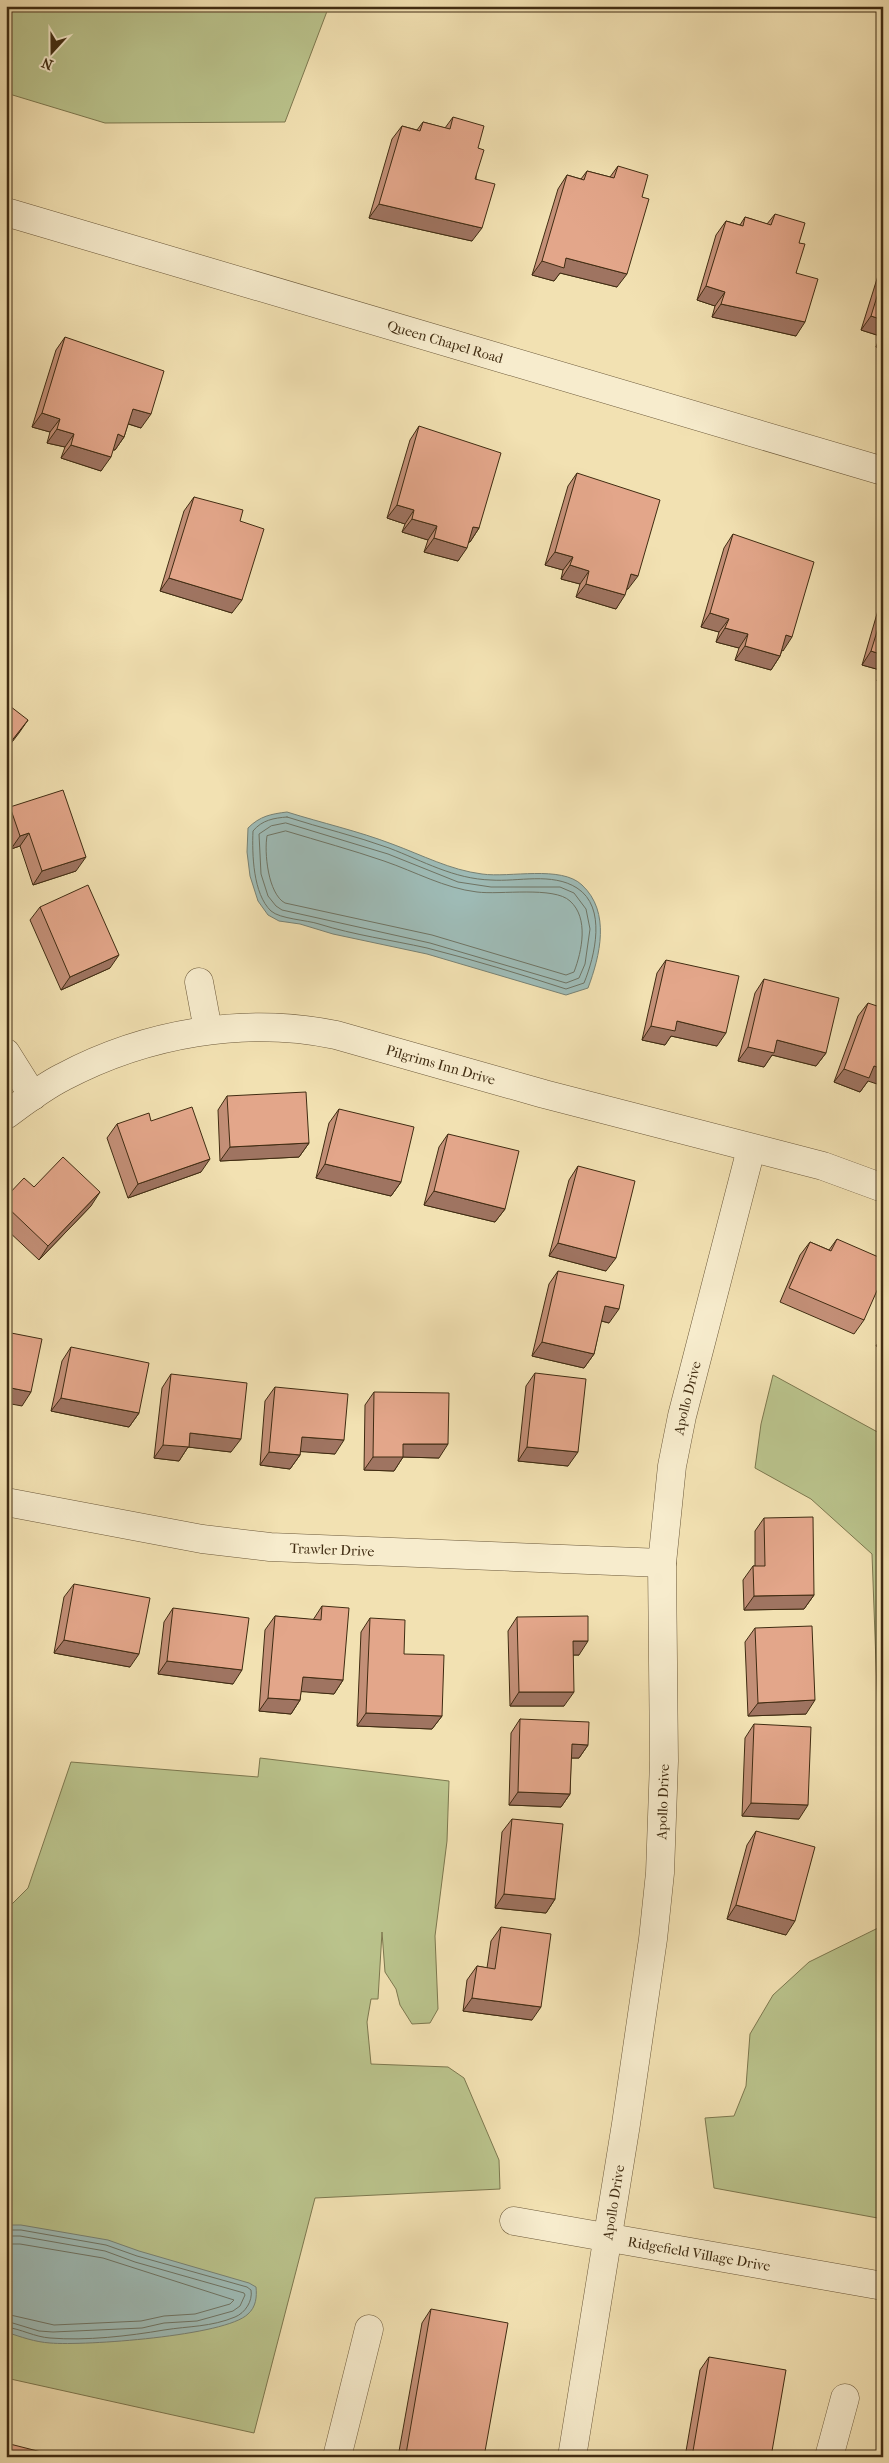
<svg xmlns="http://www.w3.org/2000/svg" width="889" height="2463" font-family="'IM FELL French Canon',serif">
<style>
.green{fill:#bac38c;stroke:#7d784f}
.water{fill:#9ebbb6;stroke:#788274}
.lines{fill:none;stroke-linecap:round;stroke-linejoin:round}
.shore{stroke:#6f7464;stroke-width:1}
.minor-casing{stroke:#6c593a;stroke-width:29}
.minor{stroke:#f7eccd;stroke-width:28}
.wall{fill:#c38f77;stroke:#402c12}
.shaded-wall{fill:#9f7461;stroke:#402c12}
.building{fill:#e3a68a;stroke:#402c12}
.labels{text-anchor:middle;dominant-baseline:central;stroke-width:4;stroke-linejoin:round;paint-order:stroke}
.street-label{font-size:14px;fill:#402c12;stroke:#f7eccd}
</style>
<rect width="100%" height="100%" fill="#f2e1b2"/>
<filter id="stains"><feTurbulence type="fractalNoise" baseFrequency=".004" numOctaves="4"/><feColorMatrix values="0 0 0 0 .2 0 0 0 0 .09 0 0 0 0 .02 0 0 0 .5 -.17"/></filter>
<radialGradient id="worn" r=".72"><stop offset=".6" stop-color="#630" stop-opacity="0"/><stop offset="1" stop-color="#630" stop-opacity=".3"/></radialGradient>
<!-- green -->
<g class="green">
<path d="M6 6H329L285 122 105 123 6 93Z"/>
<path d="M773 1375 883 1435V1853L872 1554 811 1499 755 1468 761 1424Z"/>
<path d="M260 1758 449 1781 447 1841 435 1936 438 2009 430 2023 412 2024 400 2005 396 1989 385 1972 382 1932 378 1999H371L367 2022 371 2064 448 2067 464 2078 499 2160 500 2189 315 2198 254 2433 6 2378V1910L28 1888 71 1762 258 1777Z"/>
<path d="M883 1888V2219L714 2188 705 2118 734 2116 746 2086 750 2034 773 1995 809 1962 880 1927Z"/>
</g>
<!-- water -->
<g class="water">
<path d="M287 812C322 823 358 831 392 844 422 855 450 870 482 874 510 878 561 865 582 885 611 912 600 956 588 988L566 995 427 954 333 934 300 924 279 921 268 915 258 901 250 876 247 852 248 828C260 816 271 814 287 812Z"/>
<path d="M6 2225H21L108 2240 139 2251 249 2283 256 2287C257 2297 256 2307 248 2314 226 2336 84 2346 50 2343 35 2342 21 2337 6 2332Z"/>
</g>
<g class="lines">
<!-- shore -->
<g class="shore">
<path d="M287 817C321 828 356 836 389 848 423 861 454 879 491 880 518 882 552 872 577 888 607 907 595 956 584 983L566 989C520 974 474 960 427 948 391 940 354 935 319 924 307 920 280 919 271 911 253 894 252 854 253 831 262 820 274 818 287 817Z"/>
<path d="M286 823 388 854 458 882 491 887H560L574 893 586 909 590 929 585 964 579 978 566 983 430 943 282 910 276 906 268 896 261 874 259 834 271 826Z"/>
<path d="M286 831C319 841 352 850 384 861 416 872 444 888 477 892 500 895 554 886 570 901 589 918 582 951 574 972L566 975 432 935 285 903C268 894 264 852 267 836Z"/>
<path d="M6 2230H21L106 2245 137 2256 247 2287 251 2290C253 2301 245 2313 235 2317 211 2327 189 2326 164 2330 129 2336 86 2341 50 2338 35 2337 21 2329 6 2327"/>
<path d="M6 2236H20L105 2251 135 2262 244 2293 245 2295 240 2306 233 2311 197 2321 164 2323 142 2328 53 2332 39 2331 6 2321"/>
<path d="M6 2244H20L103 2258 234 2300 230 2304 195 2314 164 2316 141 2321 54 2325 6 2314"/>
</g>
<!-- minor casing -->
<g class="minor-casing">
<g id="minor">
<path id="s1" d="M6 212 883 471"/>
<path d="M199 982 208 1030"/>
<path d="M6 1053 33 1096"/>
<path id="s2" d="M6 1115C25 1101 43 1087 63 1077 146 1033 245 1016 336 1035L544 1094 823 1166 883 1188"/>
<path id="s3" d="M6 1502 202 1539 270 1547 662 1563"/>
<path id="s4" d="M514 2221 883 2286"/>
<path d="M337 2457 369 2329"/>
<path id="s5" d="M572 2457 626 2124 653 1939 660 1873 664 1761 662 1563 672 1466 682 1416 751 1149"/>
<path d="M829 2457 845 2398"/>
</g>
</g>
<!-- minor -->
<use href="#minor" class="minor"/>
</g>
<!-- wall -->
<g class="wall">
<path d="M453 117 478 148 472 241 369 218 392 139 402 126 417 130 423 122 445 128Z"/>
<path d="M618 166 617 287 560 273 554 281 532 275 558 189 567 175 581 179 587 171 610 177Z"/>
<path d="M775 214 799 243 796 273V336L712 317 715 306 697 300 716 235 726 221 740 225 745 217 767 224Z"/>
<path d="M883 263V349L876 347 880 336 861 330 881 266Z"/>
<path d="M65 337 141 428 128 424 124 437 115 450H113L101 471 61 458 65 447 47 443 50 432 32 427 56 350Z"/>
<path d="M419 426 479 528 470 542H469L458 561 424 552 428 540 402 532 405 524 387 518 410 440Z"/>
<path d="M577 473 628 589H627L616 609 576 597 580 584 561 579 563 570 545 565 568 486Z"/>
<path d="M194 497 240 521 232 613 160 591 184 511Z"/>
<path d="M733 534 783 651 782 650 780 656 771 670 735 660 739 648 716 642 719 632 701 627 724 548Z"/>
<path d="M883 597V683L877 681 880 670 862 665 881 600Z"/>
<path d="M10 807 76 871 33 885 20 846 11 849 6 837V813Z"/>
<path d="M40 907 110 968 61 990 30 920Z"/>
<path d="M666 960 717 1046 671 1036 665 1045 642 1040 657 973Z"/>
<path d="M764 979 826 1053 816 1066 772 1055 764 1067 738 1061 755 993Z"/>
<path d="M868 1003V1081L860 1092 834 1082 858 1016Z"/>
<path d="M227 1096 309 1143 299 1157 220 1161 218 1110Z"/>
<path d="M339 1109 401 1182 391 1196 316 1178 329 1123Z"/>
<path d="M151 1121 201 1172 128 1198 107 1138 117 1124Z"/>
<path d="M448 1134 505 1209 495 1222 424 1205 439 1147Z"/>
<path d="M578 1166 606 1271 549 1256 569 1180Z"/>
<path d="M34 1187 91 1206 39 1260 6 1229V1197Z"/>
<path d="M837 1239 864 1320 854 1334 780 1302 800 1255 810 1242 829 1250Z"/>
<path d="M558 1271 609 1323 601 1321 594 1354 584 1368 532 1356 549 1284Z"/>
<path d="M883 1335V1350L876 1346Z"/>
<path d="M71 1347 139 1413 129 1427 51 1411 62 1361Z"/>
<path d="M535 1373 568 1466 518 1461 526 1386Z"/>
<path d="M171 1374 231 1452 188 1447 179 1461 154 1458 162 1388Z"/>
<path d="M275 1387 335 1454 300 1451V1455L290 1469 260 1465 265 1401Z"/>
<path d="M374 1392 439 1458 403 1457 394 1471 364 1470 365 1405Z"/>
<path d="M764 1518 814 1595 804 1609 744 1610 743 1580 753 1566H755V1531Z"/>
<path d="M74 1584 130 1667 54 1653 64 1597Z"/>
<path d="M322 1606 343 1680 334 1694 301 1691 300 1700 291 1714 259 1711 265 1630 275 1616 313 1620Z"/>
<path d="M173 1608 233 1684 158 1674 164 1622Z"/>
<path d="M517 1617 579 1655H573L564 1706H510L508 1631Z"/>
<path d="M370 1618 404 1654 442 1716 432 1729 357 1726 361 1632Z"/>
<path d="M755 1628 806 1714 748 1716 745 1642Z"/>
<path d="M520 1719 588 1745 579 1758H571L570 1794 561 1807 509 1805 511 1733Z"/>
<path d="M754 1724 799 1819 742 1816 745 1738Z"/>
<path d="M512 1819 555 1899 546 1913 495 1908 502 1832Z"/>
<path d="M756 1831 786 1935 727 1919 747 1845Z"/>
<path d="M501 1927 532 2020 463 2011 467 1980 477 1966 487 1968 491 1941Z"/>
<path d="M431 2309 484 2457H398L422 2323Z"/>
<path d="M709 2357 771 2457H685L700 2370Z"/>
</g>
<!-- shaded-wall -->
<g class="shaded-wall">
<path d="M379 204 482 228 472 241 369 218Z"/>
<path d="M566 258 627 274 617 287 560 273 554 281 532 275 542 261Z"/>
<path d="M706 286 725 292 715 306 697 300Z"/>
<path d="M721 304 805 322 796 336 712 317Z"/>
<path d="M871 316 883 320V331L880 336 861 330Z"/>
<path d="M883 337V349L876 347Z"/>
<path d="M133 409 151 414 141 428 123 422Z"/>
<path d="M42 413 60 419 50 432 32 427Z"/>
<path d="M57 429 74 434 65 447 47 443Z"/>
<path d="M118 434 124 437 115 450 108 448Z"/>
<path d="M71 445 111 457 101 471 61 458Z"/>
<path d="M397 505 414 510 405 524 387 518Z"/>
<path d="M412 519 437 526 428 540 402 532Z"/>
<path d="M473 527 479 528 470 542 464 540Z"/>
<path d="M434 538 467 548 458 561 424 552Z"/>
<path d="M555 552 573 557 563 570 545 565Z"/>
<path d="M570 565 589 571 580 584 561 579Z"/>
<path d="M631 574 638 576 628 589 622 588Z"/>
<path d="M169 578 242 600 232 613 160 591Z"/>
<path d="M586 584 625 595 616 609 576 597Z"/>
<path d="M710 613 729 619 719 632 701 627Z"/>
<path d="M725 628 748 634 739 648 716 642Z"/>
<path d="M786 635 792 637 783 651 777 648Z"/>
<path d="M745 646 780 656 771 670 735 660Z"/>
<path d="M871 651 883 655V666L880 670 862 665Z"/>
<path d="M883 672V683L877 681Z"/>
<path d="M28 720 19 733 6 750V748Z"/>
<path d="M29 833 20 846 11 849 20 836Z"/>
<path d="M86 857 76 871 33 885 42 871Z"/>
<path d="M119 955 110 968 61 990 70 977Z"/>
<path d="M677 1021 726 1033 717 1046 671 1036 665 1045 642 1040 651 1026Z"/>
<path d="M777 1040 826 1053 816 1066 772 1055 764 1067 738 1061 748 1047Z"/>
<path d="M874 1066 883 1069V1086L868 1081 860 1092 834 1082 844 1069Z"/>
<path d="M309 1143 299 1157 220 1161 230 1147Z"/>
<path d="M210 1159 201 1172 128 1198 138 1184Z"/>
<path d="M325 1164 401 1182 391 1196 316 1178Z"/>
<path d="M434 1191 505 1209 495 1222 424 1205Z"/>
<path d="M100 1192 91 1206 39 1260 48 1246Z"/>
<path d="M558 1243 616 1258 606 1271 549 1256Z"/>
<path d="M605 1306 619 1309 609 1323 595 1319Z"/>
<path d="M542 1342 594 1354 584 1368 532 1356Z"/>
<path d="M6 1387 31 1392 22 1406 6 1403Z"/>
<path d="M61 1398 139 1413 129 1427 51 1411Z"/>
<path d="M190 1433 241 1439 231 1452 188 1447 179 1461 154 1458 163 1445Z"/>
<path d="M302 1437 344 1440 335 1454 292 1451Z"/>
<path d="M403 1444H448L439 1458 403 1457 394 1471 364 1470 373 1457Z"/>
<path d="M527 1447 578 1452 568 1466 518 1461Z"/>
<path d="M269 1452 300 1455 290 1469 260 1465Z"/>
<path d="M814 1595 804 1609 744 1610 754 1596Z"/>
<path d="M64 1640 139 1654 130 1667 54 1653Z"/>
<path d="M573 1641H588L579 1655H563Z"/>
<path d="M167 1661 242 1670 233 1684 158 1674Z"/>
<path d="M303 1677 343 1680 334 1694 293 1691Z"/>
<path d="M519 1692H574L564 1706H510Z"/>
<path d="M268 1698 300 1700 291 1714 259 1711Z"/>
<path d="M815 1700 806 1714 748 1716 758 1703Z"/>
<path d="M366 1713 442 1716 432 1729 357 1726Z"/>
<path d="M572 1744 588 1745 579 1758H562Z"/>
<path d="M518 1792 570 1794 561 1807 509 1805Z"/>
<path d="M751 1803 808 1805 799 1819 742 1816Z"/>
<path d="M504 1894 555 1899 546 1913 495 1908Z"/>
<path d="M736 1905 795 1921 786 1935 727 1919Z"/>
<path d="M472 1998 541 2007 532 2020 463 2011Z"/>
<path d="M406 2454 420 2457H404Z"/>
</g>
<!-- building -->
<g class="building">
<path d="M453 117 484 126 478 148 484 150 475 179 495 184 482 228 379 204 402 126 420 131 423 122 450 129Z"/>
<path d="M618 166 648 175 642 197 649 199 627 274 566 258 564 268 542 261 567 175 584 180 587 171 614 178Z"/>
<path d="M775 214 805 223 799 243 805 244 796 273 818 279 805 322 721 304 725 292 706 286 726 221 743 226 745 217 771 225Z"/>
<path d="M883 277V320L871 316Z"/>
<path d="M65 337 164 371 151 414 133 409 124 437 118 434 111 457 71 445 74 434 57 429 60 419 42 413Z"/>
<path d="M419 426 501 453 479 528 473 527 467 548 434 538 437 526 412 519 414 510 397 505Z"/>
<path d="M577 473 660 500 638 576 631 574 625 595 586 584 589 571 570 565 573 557 555 552Z"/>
<path d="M194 497 243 510 240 521 264 529 242 600 169 578Z"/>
<path d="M733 534 814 562 792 637 786 635 780 656 745 646 748 634 725 628 729 619 710 613Z"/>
<path d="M883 612V655L871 651Z"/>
<path d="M6 703 28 720 6 748Z"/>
<path d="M63 790 86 857 42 871 29 833 20 836 10 807Z"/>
<path d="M88 885 119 955 70 977 40 907Z"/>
<path d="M666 960 739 976 726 1033 677 1021 675 1031 651 1026Z"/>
<path d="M764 979 839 998 826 1053 777 1040 774 1053 748 1047Z"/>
<path d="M868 1003 883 1008V1069L874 1066 869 1078 844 1069Z"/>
<path d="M306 1092 309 1143 230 1147 227 1096Z"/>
<path d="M192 1107 210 1159 138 1184 117 1124 149 1113 151 1121Z"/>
<path d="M339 1109 414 1127 401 1182 325 1164Z"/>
<path d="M448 1134 519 1151 505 1209 434 1191Z"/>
<path d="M63 1157 100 1192 48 1246 6 1206V1197L24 1178 34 1187Z"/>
<path d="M578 1166 635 1181 616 1258 558 1243Z"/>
<path d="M837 1239 883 1259V1277L864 1320 789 1288 810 1242 831 1251Z"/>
<path d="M558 1271 624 1285 619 1309 605 1306 594 1354 542 1342Z"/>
<path d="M6 1332 42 1339 31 1392 6 1387Z"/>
<path d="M71 1347 149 1363 139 1413 61 1398Z"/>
<path d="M535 1373 586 1379 578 1452 527 1447Z"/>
<path d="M171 1374 247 1383 241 1439 190 1433 189 1447 163 1445Z"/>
<path d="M275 1387 348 1394 344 1440 302 1437 300 1455 269 1452Z"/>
<path d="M374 1392 449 1393 448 1444H403V1457H373Z"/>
<path d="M813 1517 814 1595 754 1596 753 1566H765L764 1518Z"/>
<path d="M74 1584 150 1598 139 1654 64 1640Z"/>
<path d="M322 1606 349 1608 343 1680 303 1677 300 1700 268 1698 275 1616 321 1620Z"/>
<path d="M173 1608 249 1618 242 1670 167 1661Z"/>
<path d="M588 1616V1641H573L574 1692H519L517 1617Z"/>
<path d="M370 1618 405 1620 404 1654 444 1655 442 1716 366 1713Z"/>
<path d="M812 1626 815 1700 758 1703 755 1628Z"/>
<path d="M520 1719 589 1722 588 1745 572 1744 570 1794 518 1792Z"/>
<path d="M754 1724 811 1727 808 1805 751 1803Z"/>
<path d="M512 1819 563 1824 555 1899 504 1894Z"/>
<path d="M756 1831 815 1847 795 1921 736 1905Z"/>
<path d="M501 1927 551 1934 541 2007 472 1998 477 1966 495 1969Z"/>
<path d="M431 2309 508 2323 484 2457H420L406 2454Z"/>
<path d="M709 2357 786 2370 771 2457H692Z"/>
<path d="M6 2443 61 2457H6Z"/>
</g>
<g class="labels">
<!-- street labels -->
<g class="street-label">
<text stroke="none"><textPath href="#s1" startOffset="458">Queen Chapel Road</textPath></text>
<text stroke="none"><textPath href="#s2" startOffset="459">Pilgrims Inn Drive</textPath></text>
<text stroke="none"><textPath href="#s5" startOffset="1068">Apollo Drive</textPath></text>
<text stroke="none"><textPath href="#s3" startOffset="330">Trawler Drive</textPath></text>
<text stroke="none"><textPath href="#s5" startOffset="662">Apollo Drive</textPath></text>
<text stroke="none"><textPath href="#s5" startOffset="258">Apollo Drive</textPath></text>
<text stroke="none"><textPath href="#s4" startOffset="188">Ridgefield Village Drive</textPath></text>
</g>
</g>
<!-- margin -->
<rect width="889" height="2463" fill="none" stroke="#f2e1b2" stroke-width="25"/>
<rect x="8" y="8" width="874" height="2448" fill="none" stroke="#402c12" stroke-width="2.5"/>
<rect x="12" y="12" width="864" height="2438" fill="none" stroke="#402c12"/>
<!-- north arrow -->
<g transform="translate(52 52) rotate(201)" stroke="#f7eccd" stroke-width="4" paint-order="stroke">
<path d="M0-4L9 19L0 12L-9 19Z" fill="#402c12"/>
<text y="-8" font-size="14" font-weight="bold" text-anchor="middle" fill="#402c12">N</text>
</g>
<rect width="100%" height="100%" filter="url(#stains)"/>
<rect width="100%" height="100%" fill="url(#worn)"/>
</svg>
